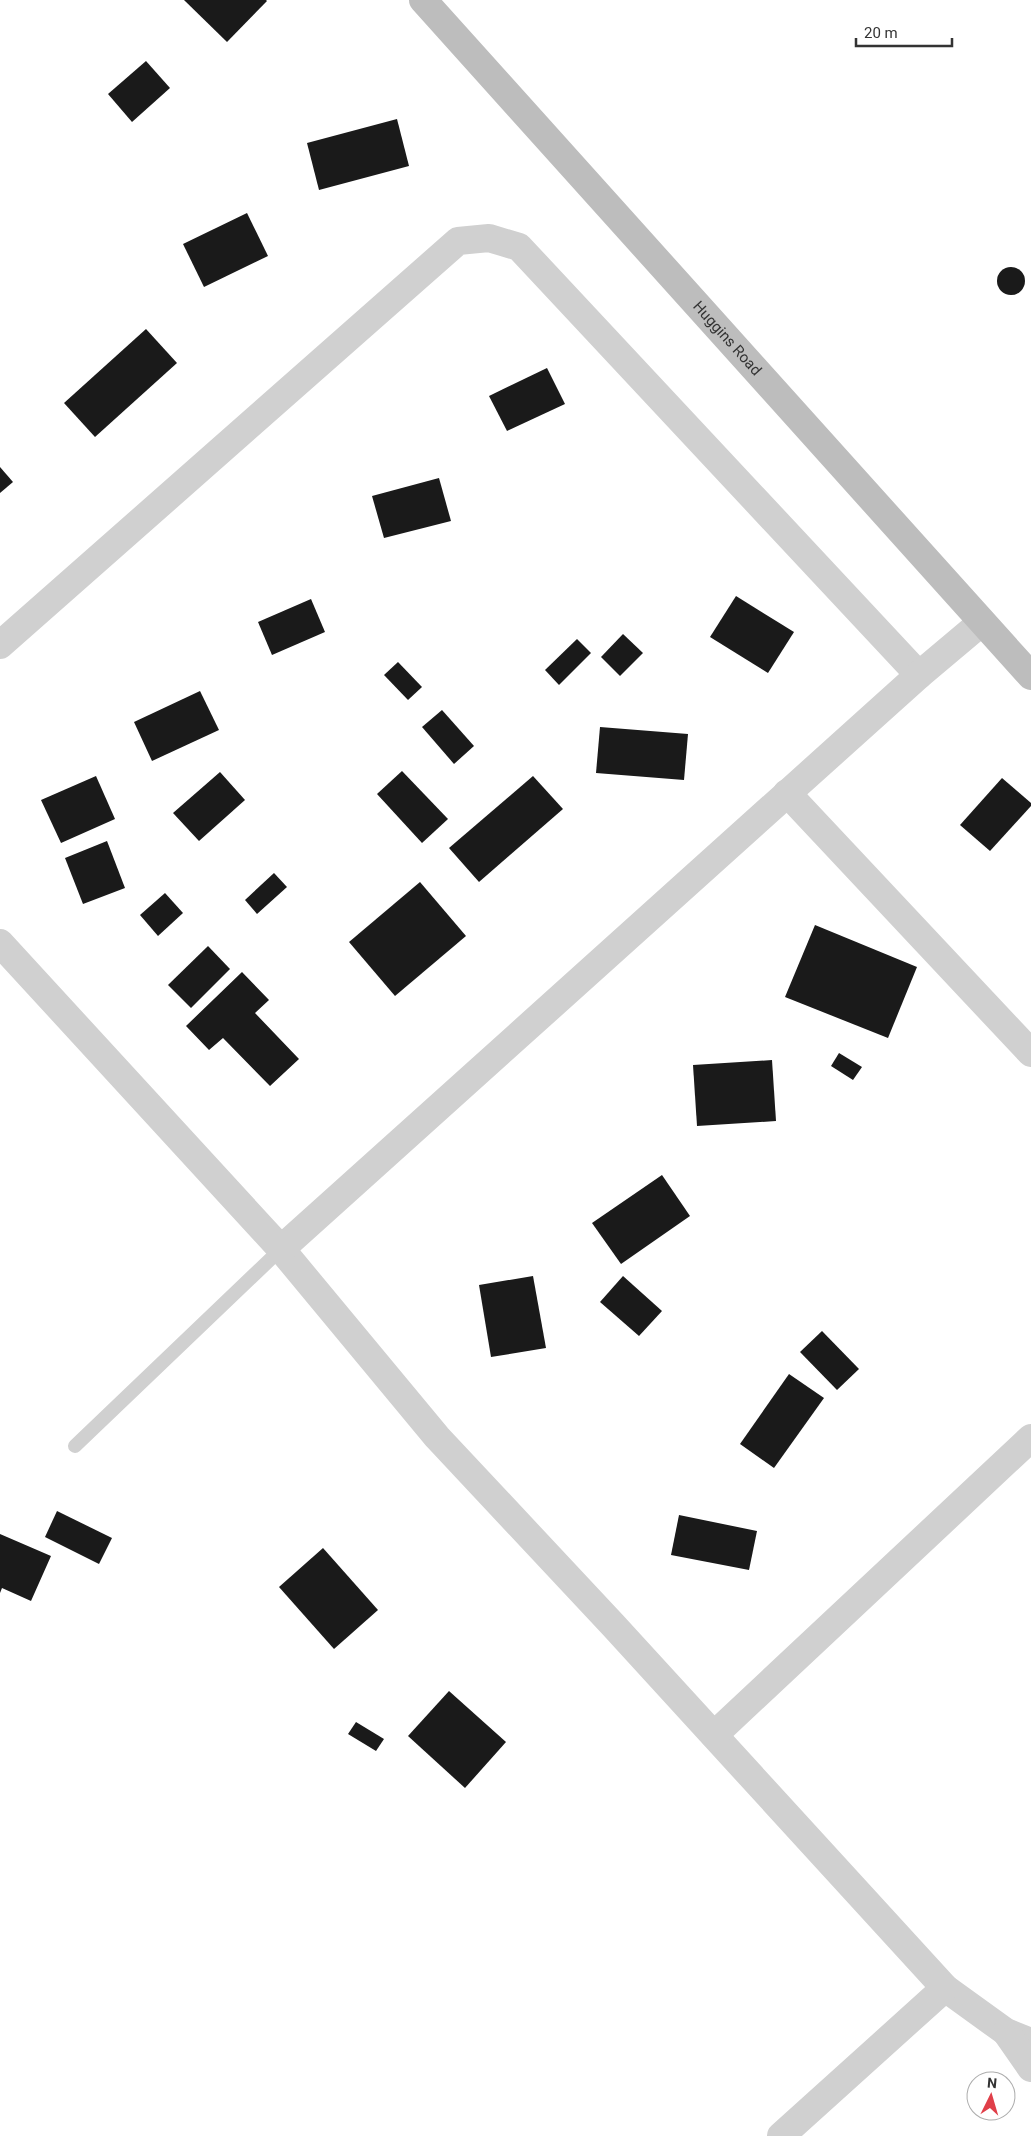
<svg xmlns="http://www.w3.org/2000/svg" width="1031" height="2136" font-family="Roboto,sans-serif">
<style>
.building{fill:#1a1a1a}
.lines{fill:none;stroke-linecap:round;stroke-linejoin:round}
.lane{stroke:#d0d0d0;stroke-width:14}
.street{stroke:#d0d0d0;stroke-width:28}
.secondary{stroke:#bdbdbd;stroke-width:28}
.labels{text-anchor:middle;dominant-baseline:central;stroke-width:5;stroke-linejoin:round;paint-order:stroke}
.street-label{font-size:15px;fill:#333;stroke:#fff}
</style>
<rect width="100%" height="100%" fill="#fff"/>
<!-- building -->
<g class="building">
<path d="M184 0H266L267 1 227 42Z"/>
<path d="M146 61 170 88 132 122 108 94Z"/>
<path d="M397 119 409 166 319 190 307 143Z"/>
<path d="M247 213 268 256 204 287 183 244Z"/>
<circle cx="1011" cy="281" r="14"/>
<path d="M146 329 177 363 95 437 64 403Z"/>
<path d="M547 368 565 404 507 431 489 396Z"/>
<path d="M0 467 13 482 0 493Z"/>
<path d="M439 478 451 521 384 538 372 496Z"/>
<path d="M736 596 794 632 768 673 710 637Z"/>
<path d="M311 599 325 632 272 655 258 622Z"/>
<path d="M623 634 643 653 620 676 601 657Z"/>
<path d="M577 639 591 653 559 685 545 670Z"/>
<path d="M398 662 422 687 408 700 384 675Z"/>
<path d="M200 691 219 730 152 761 134 722Z"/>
<path d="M442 710 474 746 454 764 422 727Z"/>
<path d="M600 727 688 734 684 780 596 773Z"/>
<path d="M402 771 448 819 422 843 377 794Z"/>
<path d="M220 772 245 800 199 841 173 813Z"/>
<path d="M96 776 115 819 61 843 41 800Z"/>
<path d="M533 776 563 809 479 882 449 848Z"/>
<path d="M1002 778 1031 803V806L990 851 960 825Z"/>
<path d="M107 841 125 888 83 904 65 858Z"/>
<path d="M274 873 287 887 257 914 245 900Z"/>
<path d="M420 882 466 936 395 996 349 942Z"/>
<path d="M165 893 183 913 158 936 140 915Z"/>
<path d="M815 925 917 967 888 1038 785 997Z"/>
<path d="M208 946 230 969 191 1008 168 985Z"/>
<path d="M242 972 269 1000 255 1013 299 1059 270 1086 223 1038 209 1050 186 1026Z"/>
<path d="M839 1053 862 1067 853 1080 831 1066Z"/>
<path d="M772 1060 776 1121 697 1126 693 1065Z"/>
<path d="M662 1175 690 1216 621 1264 592 1223Z"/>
<path d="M533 1276 546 1348 491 1357 479 1285Z"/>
<path d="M623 1276 662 1311 639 1336 600 1302Z"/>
<path d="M822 1331 859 1369 837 1390 800 1352Z"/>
<path d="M789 1374 824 1398 774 1468 740 1444Z"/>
<path d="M57 1511 112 1538 99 1564 45 1537Z"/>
<path d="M679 1515 757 1531 749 1570 671 1555Z"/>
<path d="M0 1534 51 1556 31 1601 2 1588 0 1593Z"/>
<path d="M323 1548 378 1610 334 1649 279 1587Z"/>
<path d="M449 1691 506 1742 465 1788 408 1736Z"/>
<path d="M356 1722 384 1739 376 1751 348 1734Z"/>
</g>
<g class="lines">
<!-- lane -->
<path class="lane" d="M75 1446 281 1249"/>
<!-- street -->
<g class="street">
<path d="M0 645 458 241 489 238 519 247 919 675"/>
<path d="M787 793 1031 1053"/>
<path d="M0 943 281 1249 437 1437 613 1625 945 1988 1006 2032 1031 2042"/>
<path d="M281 1249 919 675 982 622"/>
<path d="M714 1735 1031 1438"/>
<path d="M1006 2032 1031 2068"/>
<path d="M781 2136 945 1988"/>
</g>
<!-- secondary -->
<path class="secondary" id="s1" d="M423 0 1031 676"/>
</g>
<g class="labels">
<!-- street labels -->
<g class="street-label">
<text stroke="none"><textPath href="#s1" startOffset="455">Huggins Road</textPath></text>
</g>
</g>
<!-- north arrow -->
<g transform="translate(991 2096) rotate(5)"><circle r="24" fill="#ffffff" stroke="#adadad"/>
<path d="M0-4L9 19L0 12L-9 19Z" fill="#e03f49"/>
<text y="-8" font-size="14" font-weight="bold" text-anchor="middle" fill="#333333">N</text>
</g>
<!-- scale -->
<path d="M856 38v8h96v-8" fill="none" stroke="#333333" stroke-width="2.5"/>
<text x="864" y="38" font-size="15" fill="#333333" stroke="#ffffff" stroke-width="4" paint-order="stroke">20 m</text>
</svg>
